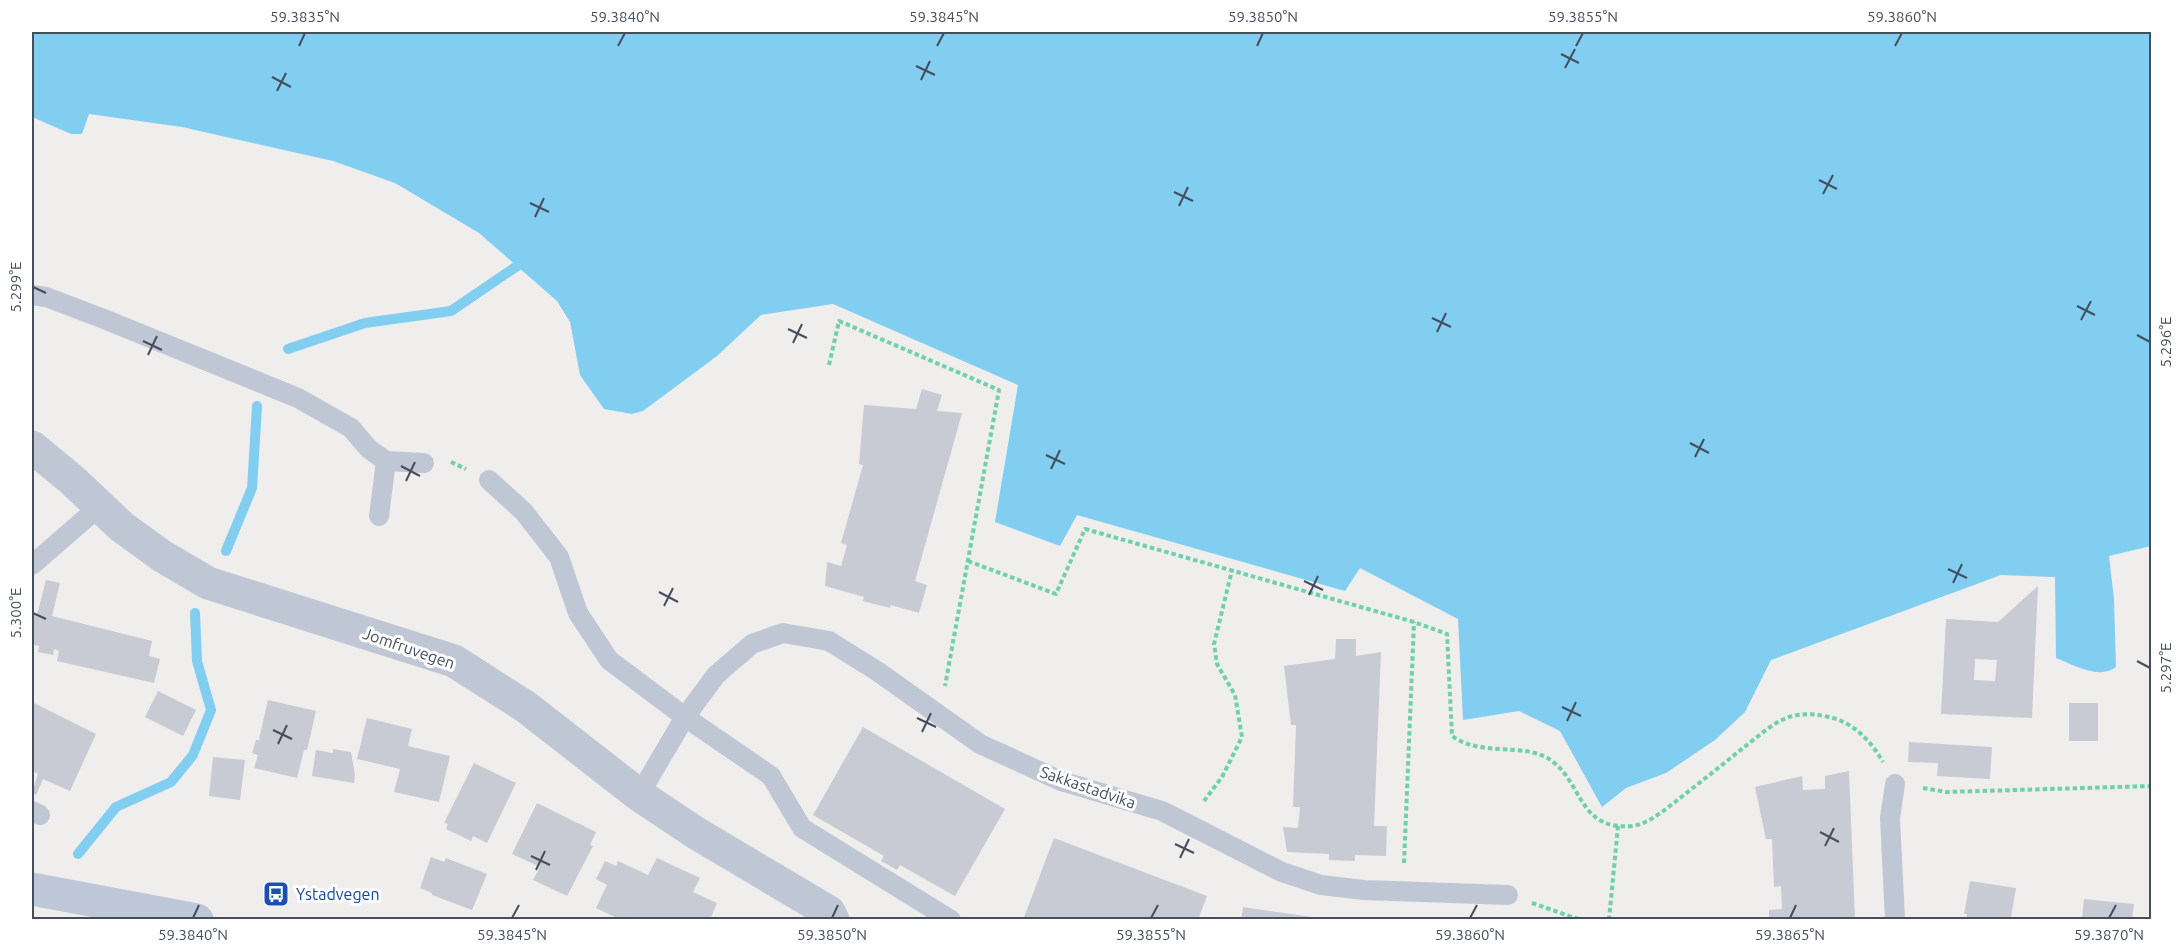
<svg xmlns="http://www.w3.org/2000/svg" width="2183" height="951" font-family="Ubuntu,sans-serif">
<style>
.water{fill:#81cef1}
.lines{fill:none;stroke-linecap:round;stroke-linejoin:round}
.stream{stroke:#81cef1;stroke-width:10}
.building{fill:#c8cbd3;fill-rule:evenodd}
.path{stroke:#6dd1ab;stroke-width:4;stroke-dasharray:4.5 3;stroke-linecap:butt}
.service{stroke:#bfc7d4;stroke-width:20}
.minor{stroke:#bfc7d4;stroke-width:33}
.secondary{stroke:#bec7d8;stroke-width:33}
.ticks{fill:none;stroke:#444e5c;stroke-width:2}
.labels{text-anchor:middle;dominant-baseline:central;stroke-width:6;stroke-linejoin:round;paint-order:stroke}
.street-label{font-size:16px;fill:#444e5c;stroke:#fff}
.transit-label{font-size:16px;fill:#164399;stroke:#fff;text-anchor:start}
.neatline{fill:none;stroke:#444e5c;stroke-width:2}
.ticks-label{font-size:15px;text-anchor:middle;fill:#444e5c}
</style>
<rect width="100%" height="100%" fill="#f0eded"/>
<!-- water -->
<path class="water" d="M32 32H2151V546L2109 556 2114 599 2116 667C2099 680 2074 665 2056 658L2055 577 2001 575 1771 660 1745 712 1715 740 1666 773 1626 788 1602 807 1560 731 1519 711 1463 720 1458 619 1360 568 1345 591 1077 515 1060 546 995 522 1018 385 833 304 761 315 717 356 643 411 632 414 604 409 580 375 570 322 557 301 479 233 395 183 333 161 182 127 89 114 82 134H71L32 117Z"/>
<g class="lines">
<!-- stream -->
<g class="stream">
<path d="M288 349 365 323 451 311 517 266"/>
<path d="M226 551 252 488 257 406"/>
<path d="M78 854 116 807 171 782 193 755 211 710 197 661 195 613"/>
</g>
</g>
<!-- building -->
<g class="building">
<path d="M922 389 942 395 937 411 962 413 915 581 927 585 919 613 891 605 890 608 863 601 864 597 825 586 827 562 841 566 847 545 841 543 863 465 859 464 864 405 916 409Z"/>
<path d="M46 580 60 583 52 616 152 641 149 656 160 659 154 683 57 661 59 651 54 649 53 655 38 652 39 646 32 644V613L37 615Z"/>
<path d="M2038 586 2032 718 1941 714 1946 619 1998 622ZM1975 659 1997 660 1995 681 1974 680Z"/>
<path d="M1336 639H1356V656L1381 652 1374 826H1387L1386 856 1355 855V861L1329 860V854L1287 852 1283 827 1298 828 1300 807H1293L1296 725H1291L1284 666 1335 659Z"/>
<path d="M158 691 196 710 183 736 145 717Z"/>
<path d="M268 700 316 711 307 750H304L297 778 254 768 258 755 252 753 256 740H261L259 739Z"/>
<path d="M32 702 96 734 70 791 43 779 36 795 32 793 38 774 32 771Z"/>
<rect x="2069" y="703" width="29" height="38"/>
<path d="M367 718 412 729 408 746 450 756 439 802 394 792 400 769 357 759Z"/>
<path d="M863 727 1005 809 955 896 900 865 897 870 881 861 884 856 813 815Z"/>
<path d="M1909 742 1992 747 1990 779 1937 776 1938 763 1908 762Z"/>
<path d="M333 749 351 752 355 775 354 783 312 776 316 750 333 753Z"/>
<path d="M213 757 245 760 240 800 209 796Z"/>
<path d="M474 763 516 783 487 843 473 836 471 841 446 829 448 824 444 823Z"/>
<path d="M1849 771 1855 920H1769V910L1782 909 1781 886 1774 887 1772 839H1766L1755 787 1802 776 1803 790 1825 789V776Z"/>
<path d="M537 803 596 832 590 845 593 846 567 896 533 880 540 867 512 854Z"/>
<path d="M1054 838 1207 896 1198 920H1023Z"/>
<path d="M431 857 444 862 446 858 487 874 472 910 432 895V893L420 888Z"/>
<path d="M657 858 700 878 693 892 717 903 710 920H621L596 908 607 885 596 879 605 861 616 866 618 861 648 875Z"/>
<path d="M1970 881 2016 888 2011 917 2021 920H1966L1967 914H1964Z"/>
<path d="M2084 899 2134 904 2132 920H2082Z"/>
<path d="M1243 907 1319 918 1318 920H1241Z"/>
</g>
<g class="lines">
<!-- path -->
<g class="path">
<path d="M829 365 839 321 999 390 945 686"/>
<path d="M451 462 466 469"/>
<path d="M968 561 1056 594 1085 529 1414 622 1447 634 1452 736C1483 758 1525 741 1552 761 1583 784 1579 831 1632 826 1648 824 1663 811 1675 802 1698 784 1721 766 1743 748 1758 737 1775 720 1793 716 1805 713 1816 714 1829 717 1853 722 1871 741 1883 762"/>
<path d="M1923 788 1947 792 2152 786"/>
<path d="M1204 801 1222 777 1242 737 1235 695 1217 664 1214 644 1232 570"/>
<path d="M1404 863 1414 622"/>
<path d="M1532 903 1581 920"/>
<path d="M1609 920 1618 826"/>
</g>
<!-- service -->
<g class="service">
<path d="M32 295 46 297 104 319 298 398 351 428 369 449 386 461 424 463"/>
<path d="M489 480 524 512 559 557 578 613 609 660 685 717 639 795"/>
<path d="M379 516 386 461"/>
<path d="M32 565 100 506"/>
<path d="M32 811 40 815"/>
<path d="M951 920 802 828 771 776 685 717 716 675 752 644 783 633 829 641 877 671 980 744 1061 781 1162 811 1282 872 1321 885 1364 890 1508 895"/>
<path d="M1895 920 1890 818 1895 784"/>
</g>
<!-- minor -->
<path class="minor" d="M32 447 71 479 122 527 162 556 208 583 454 661 526 707 639 795 696 833 829 912 833 920"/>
<!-- secondary -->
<path class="secondary" d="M32 889 197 920"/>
</g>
<!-- ticks -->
<path class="ticks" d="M299 46 305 33M618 46 625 33M937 46 944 33M1257 46 1263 33M1576 46 1583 33M1895 46 1902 33M1561 54 1579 63M916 66 935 75M1565 68 1575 49M272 77 291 87M921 80 930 61M277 91 286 73M1819 180 1837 189M1174 192 1193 201M1823 194 1833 175M530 203 549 212M1179 206 1188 187M535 217 544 198M33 287 46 293M2077 306 2095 315M1432 318 1451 327M2081 320 2091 301M788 329 807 338M1437 332 1446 313M2137 335 2150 342M143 341 162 350M793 343 802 324M148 355 157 336M1690 443 1709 453M1046 455 1065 464M1695 457 1704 439M401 466 420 476M1051 469 1060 450M406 481 415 462M1948 569 1967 578M1304 581 1323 590M1953 583 1962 564M659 592 678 602M1309 595 1318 576M664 606 673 588M33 613 46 619M2137 661 2150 668M1562 707 1581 716M917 718 936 727M1567 721 1576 702M273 730 292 739M922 732 931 713M278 744 287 725M1820 832 1839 842M1175 844 1194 853M1825 846 1834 828M531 856 550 865M1180 858 1189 839M536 870 545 851M193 918 199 905M512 918 519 905M832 918 838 905M1151 918 1158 905M1470 918 1477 905M1790 918 1796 905M2109 918 2116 905"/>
<!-- icons -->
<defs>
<g id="bus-square" transform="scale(1.35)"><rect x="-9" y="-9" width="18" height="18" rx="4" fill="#1a4fb4" stroke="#fff"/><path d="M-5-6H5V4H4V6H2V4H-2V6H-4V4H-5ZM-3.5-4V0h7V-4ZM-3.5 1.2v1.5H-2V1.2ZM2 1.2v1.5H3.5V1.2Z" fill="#fff"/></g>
</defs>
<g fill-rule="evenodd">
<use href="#bus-square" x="276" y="894"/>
</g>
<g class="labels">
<!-- street labels -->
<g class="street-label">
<text transform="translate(409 648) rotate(19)">Jomfruvegen</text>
<text transform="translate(1088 787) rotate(19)">Sakkastadvika</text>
</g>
<!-- transit labels -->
<g class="transit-label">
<text x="296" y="894">Ystadvegen</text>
</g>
</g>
<!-- border -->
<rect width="2183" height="951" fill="none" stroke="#ffffff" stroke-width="66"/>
<rect x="33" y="33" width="2117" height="885" class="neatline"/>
<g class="ticks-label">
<text x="305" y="22">59.3835°N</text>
<text x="625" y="22">59.3840°N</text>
<text x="944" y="22">59.3845°N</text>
<text x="1263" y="22">59.3850°N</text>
<text x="1583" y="22">59.3855°N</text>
<text x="1902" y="22">59.3860°N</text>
<text transform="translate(16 287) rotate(-90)" y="5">5.299°E</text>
<text transform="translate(2166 342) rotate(-90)" y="5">5.296°E</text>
<text transform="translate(16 613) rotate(-90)" y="5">5.300°E</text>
<text transform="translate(2166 668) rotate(-90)" y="5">5.297°E</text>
<text x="193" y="940">59.3840°N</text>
<text x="512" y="940">59.3845°N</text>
<text x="832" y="940">59.3850°N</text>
<text x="1151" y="940">59.3855°N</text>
<text x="1470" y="940">59.3860°N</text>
<text x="1790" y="940">59.3865°N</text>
<text x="2109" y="940">59.3870°N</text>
</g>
</svg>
